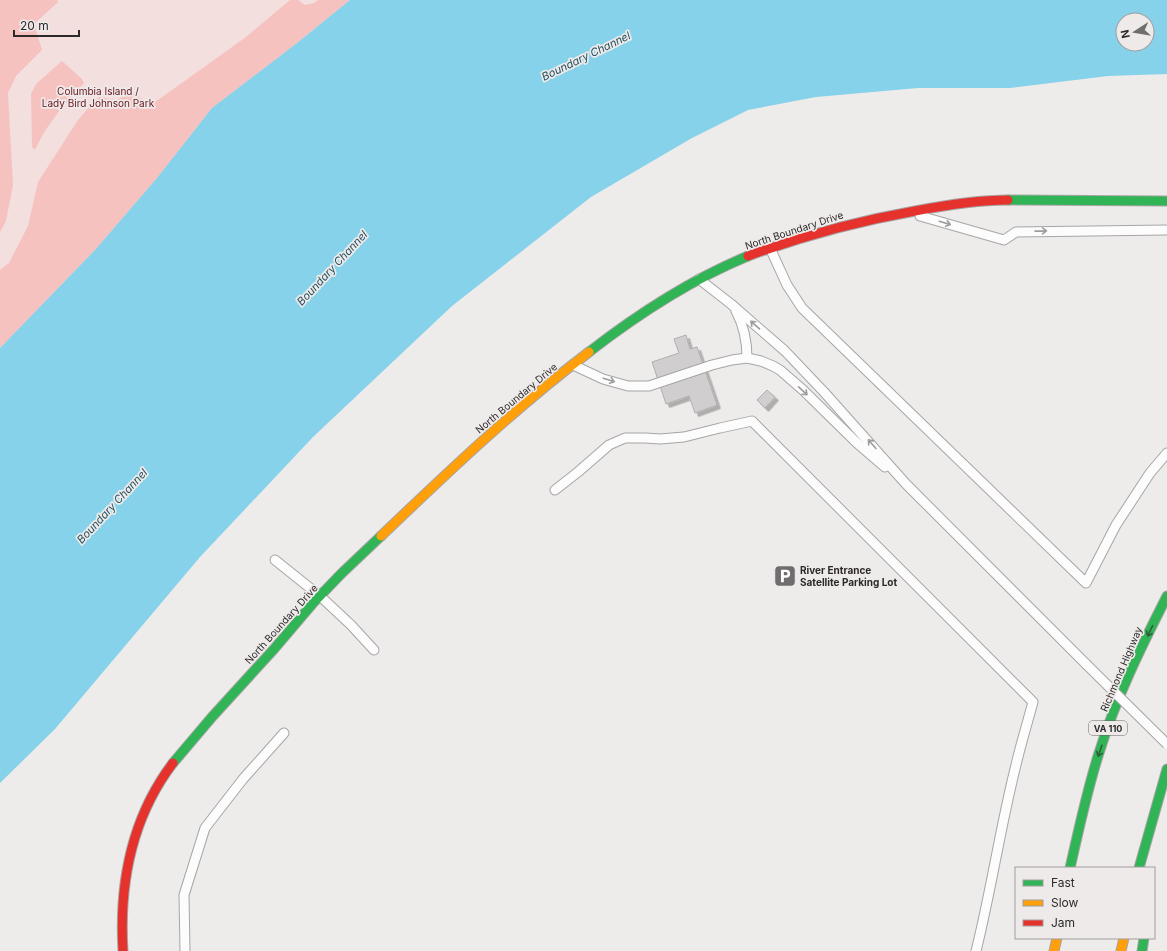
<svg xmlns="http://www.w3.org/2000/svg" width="1167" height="951" font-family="Inter,sans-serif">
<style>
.green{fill:#f2dfde}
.forest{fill:#f6c2c0}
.water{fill:#85d2ea;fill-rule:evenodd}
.building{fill:#d0cece;stroke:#b0aeae;filter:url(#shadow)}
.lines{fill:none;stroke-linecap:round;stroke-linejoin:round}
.lane-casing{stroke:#a7a5a5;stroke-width:11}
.fast-casing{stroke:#a7a5a5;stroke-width:11}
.slow-casing{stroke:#a7a5a5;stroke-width:11}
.jam-casing{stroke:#a7a5a5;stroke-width:11}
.lane{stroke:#fcfcfc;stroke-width:9}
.fast{stroke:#30b455;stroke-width:9}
.slow{stroke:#ff9f0a;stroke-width:9}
.jam{stroke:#e5322d;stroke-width:9}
.lane-bridge-casing{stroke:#a7a5a5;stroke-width:11;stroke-linecap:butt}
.lane-bridge{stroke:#fcfcfc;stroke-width:9}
.oneway{stroke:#9e9d9d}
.oneway2{stroke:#2d613b}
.labels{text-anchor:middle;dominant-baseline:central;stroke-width:3.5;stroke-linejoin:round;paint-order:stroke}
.shield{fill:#efeaea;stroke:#666363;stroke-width:1}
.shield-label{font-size:9px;font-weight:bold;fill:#2b2929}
.park-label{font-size:10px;fill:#66151b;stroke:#efeaea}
.street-label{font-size:10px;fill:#2b2929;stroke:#efeaea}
.poi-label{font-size:10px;font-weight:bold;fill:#2b2929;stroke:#efeaea;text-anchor:start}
.water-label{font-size:11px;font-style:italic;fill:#21505f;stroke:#efeaea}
</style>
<defs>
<filter id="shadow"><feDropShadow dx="3.5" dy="3.5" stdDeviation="0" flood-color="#0004"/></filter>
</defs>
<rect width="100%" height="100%" fill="#eeebeb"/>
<!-- green -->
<path class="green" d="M0 0H350L297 43 0 348Z"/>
<!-- forest -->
<g class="forest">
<path d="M0 0H57L58 2 34 24 42 50 16 76 8 93 13 185 6 221 0 232Z"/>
<path d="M290 0H298L305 5 314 3 318 0H350L297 43 212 108 157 178 95 250 0 348V270L9 263 28 226 38 182 78 120 96 99 100 97 117 100 132 91 146 103 158 100 246 37Z"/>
<path d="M62 61 82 79 84 83C65 103 46 125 35 150L32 147 31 94 36 84Z"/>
</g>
<!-- water -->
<path class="water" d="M350 0H1167V74L1108 76 1010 88H918L816 97 748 110 692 138 591 197 452 306 313 437 200 557 55 729 0 783V348L95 250 157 178 212 108 297 43ZM1123 20H1147V44H1123Z"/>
<!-- building -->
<g class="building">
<path d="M686 335 690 349 697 347 717 405 695 413 689 396 666 404 652 362 679 353 674 339Z"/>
<path d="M767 390 775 397 765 408 757 400Z"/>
</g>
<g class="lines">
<!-- lane casing -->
<g class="lane-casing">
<g id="lane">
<path d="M920 216 1004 240 1016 232 1167 230"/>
<path d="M770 248 787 285 802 308 1086 583 1116 525 1150 473 1167 453"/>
<path d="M699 279 731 304 785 351 824 392 906 484 1086 664"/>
<path d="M736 311C744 326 747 341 747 358"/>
<path d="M573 365 603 379 628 386H649L712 365 732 360 747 358 761 361 773 366 780 370 803 390 857 443 885 467"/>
<path d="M555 490 578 472 609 445 625 438H645L660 439 684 437 720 428 752 421 1033 702C1027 724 1020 747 1015 769 1000 829 991 891 976 951"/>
<path d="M275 560 320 596 351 625 374 650"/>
<path d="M185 951 184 895 205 828 243 779 284 733"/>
</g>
</g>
<!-- fast casing -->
<g class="fast-casing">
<g id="fast">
<path d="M1008 200 1167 201"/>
<path d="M589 352C638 314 690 280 748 256"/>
<path d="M173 763 212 717 274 649 314 602 342 573 381 536"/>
<path d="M1070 868C1079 829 1087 790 1099 753 1116 698 1141 647 1167 596"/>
<path d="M1139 868 1167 769"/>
<path d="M1142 951 1144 938"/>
</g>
</g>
<!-- slow casing -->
<g class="slow-casing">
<g id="slow">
<path d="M381 536C448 472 515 408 589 352"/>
<path d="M1054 951 1057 938"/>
<path d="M1121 951 1124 938"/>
</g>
</g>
<!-- jam casing -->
<g class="jam-casing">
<g id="jam">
<path d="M748 256C802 236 858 221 915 211 946 205 977 200 1008 200"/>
<path d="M123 951C119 884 132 817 173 763"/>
</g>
</g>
<!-- lane -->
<use href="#lane" class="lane"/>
<!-- fast -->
<use href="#fast" class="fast"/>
<!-- slow -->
<use href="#slow" class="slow"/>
<!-- jam -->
<use href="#jam" class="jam"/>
<!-- lane-bridge casing -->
<g class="lane-bridge-casing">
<path id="lane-bridge" d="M1086 664 1167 744"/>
</g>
<!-- lane-bridge -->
<use href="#lane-bridge" class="lane-bridge"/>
</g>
<!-- one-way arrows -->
<defs><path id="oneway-shaft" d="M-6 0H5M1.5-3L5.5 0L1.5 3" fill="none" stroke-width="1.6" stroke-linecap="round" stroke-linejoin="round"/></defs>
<g class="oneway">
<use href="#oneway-shaft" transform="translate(945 223) rotate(16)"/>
<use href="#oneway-shaft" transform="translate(1041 231) rotate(-1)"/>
<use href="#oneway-shaft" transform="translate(755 325) rotate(-139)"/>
<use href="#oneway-shaft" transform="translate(609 380) rotate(18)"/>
<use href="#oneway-shaft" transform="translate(803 391) rotate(43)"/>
<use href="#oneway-shaft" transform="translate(872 444) rotate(-131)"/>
</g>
<g class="oneway2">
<use href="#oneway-shaft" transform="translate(1150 631) rotate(116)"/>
<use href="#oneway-shaft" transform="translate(1100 751) rotate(109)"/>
</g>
<!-- icons -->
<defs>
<g id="parking-square" transform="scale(1.15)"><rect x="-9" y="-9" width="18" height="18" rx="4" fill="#6f6d6d" stroke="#efeaea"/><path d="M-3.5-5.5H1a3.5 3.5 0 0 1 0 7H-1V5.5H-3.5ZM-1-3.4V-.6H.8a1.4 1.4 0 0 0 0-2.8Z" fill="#fff"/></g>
</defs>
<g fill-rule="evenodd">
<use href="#parking-square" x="785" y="576"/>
</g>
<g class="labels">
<!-- shield labels -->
<rect class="shield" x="1089" y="721" width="38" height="14" rx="3"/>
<g class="shield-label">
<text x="1108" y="728">VA 110</text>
</g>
<!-- park labels -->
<g class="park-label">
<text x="98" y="91">Columbia Island /<tspan x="98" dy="12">Lady Bird Johnson Park</tspan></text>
</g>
<!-- street labels -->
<g class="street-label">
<text transform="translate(794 230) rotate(-18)">North Boundary Drive</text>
<text transform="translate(516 398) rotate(-40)">North Boundary Drive</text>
<text transform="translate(281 624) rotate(-48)">North Boundary Drive</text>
<text transform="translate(1121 669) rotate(-67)">Richmond Highway</text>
</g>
<!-- poi labels -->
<g class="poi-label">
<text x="800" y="570">River Entrance<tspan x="800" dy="12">Satellite Parking Lot</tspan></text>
</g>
<!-- water labels -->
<g class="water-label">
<text transform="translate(586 56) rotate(-26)">Boundary Channel</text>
<text transform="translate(332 268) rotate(-47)">Boundary Channel</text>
<text transform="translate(112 506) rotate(-47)">Boundary Channel</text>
</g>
</g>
<!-- legend -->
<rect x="1015" y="867" width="140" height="72" fill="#efeaea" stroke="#a19d9d"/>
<rect x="1023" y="880" width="20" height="6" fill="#30b455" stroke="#a19d9d"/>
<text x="1051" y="887" font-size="12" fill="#2b2929">Fast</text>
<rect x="1023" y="900" width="20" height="6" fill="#ff9f0a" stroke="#a19d9d"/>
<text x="1051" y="907" font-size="12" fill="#2b2929">Slow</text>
<rect x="1023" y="920" width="20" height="6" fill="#e5322d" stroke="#a19d9d"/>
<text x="1051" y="927" font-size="12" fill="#2b2929">Jam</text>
<!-- north arrow -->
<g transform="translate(1135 32) rotate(258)"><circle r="19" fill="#efeaea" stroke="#a19d9d"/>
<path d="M0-3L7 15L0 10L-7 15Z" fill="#6f6d6d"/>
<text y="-6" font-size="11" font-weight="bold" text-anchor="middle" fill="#2b2929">N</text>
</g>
<!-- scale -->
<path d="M14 30v6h65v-6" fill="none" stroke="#2b2929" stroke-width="2"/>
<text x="20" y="30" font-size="12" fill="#2b2929" stroke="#efeaea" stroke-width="3" paint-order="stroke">20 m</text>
</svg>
